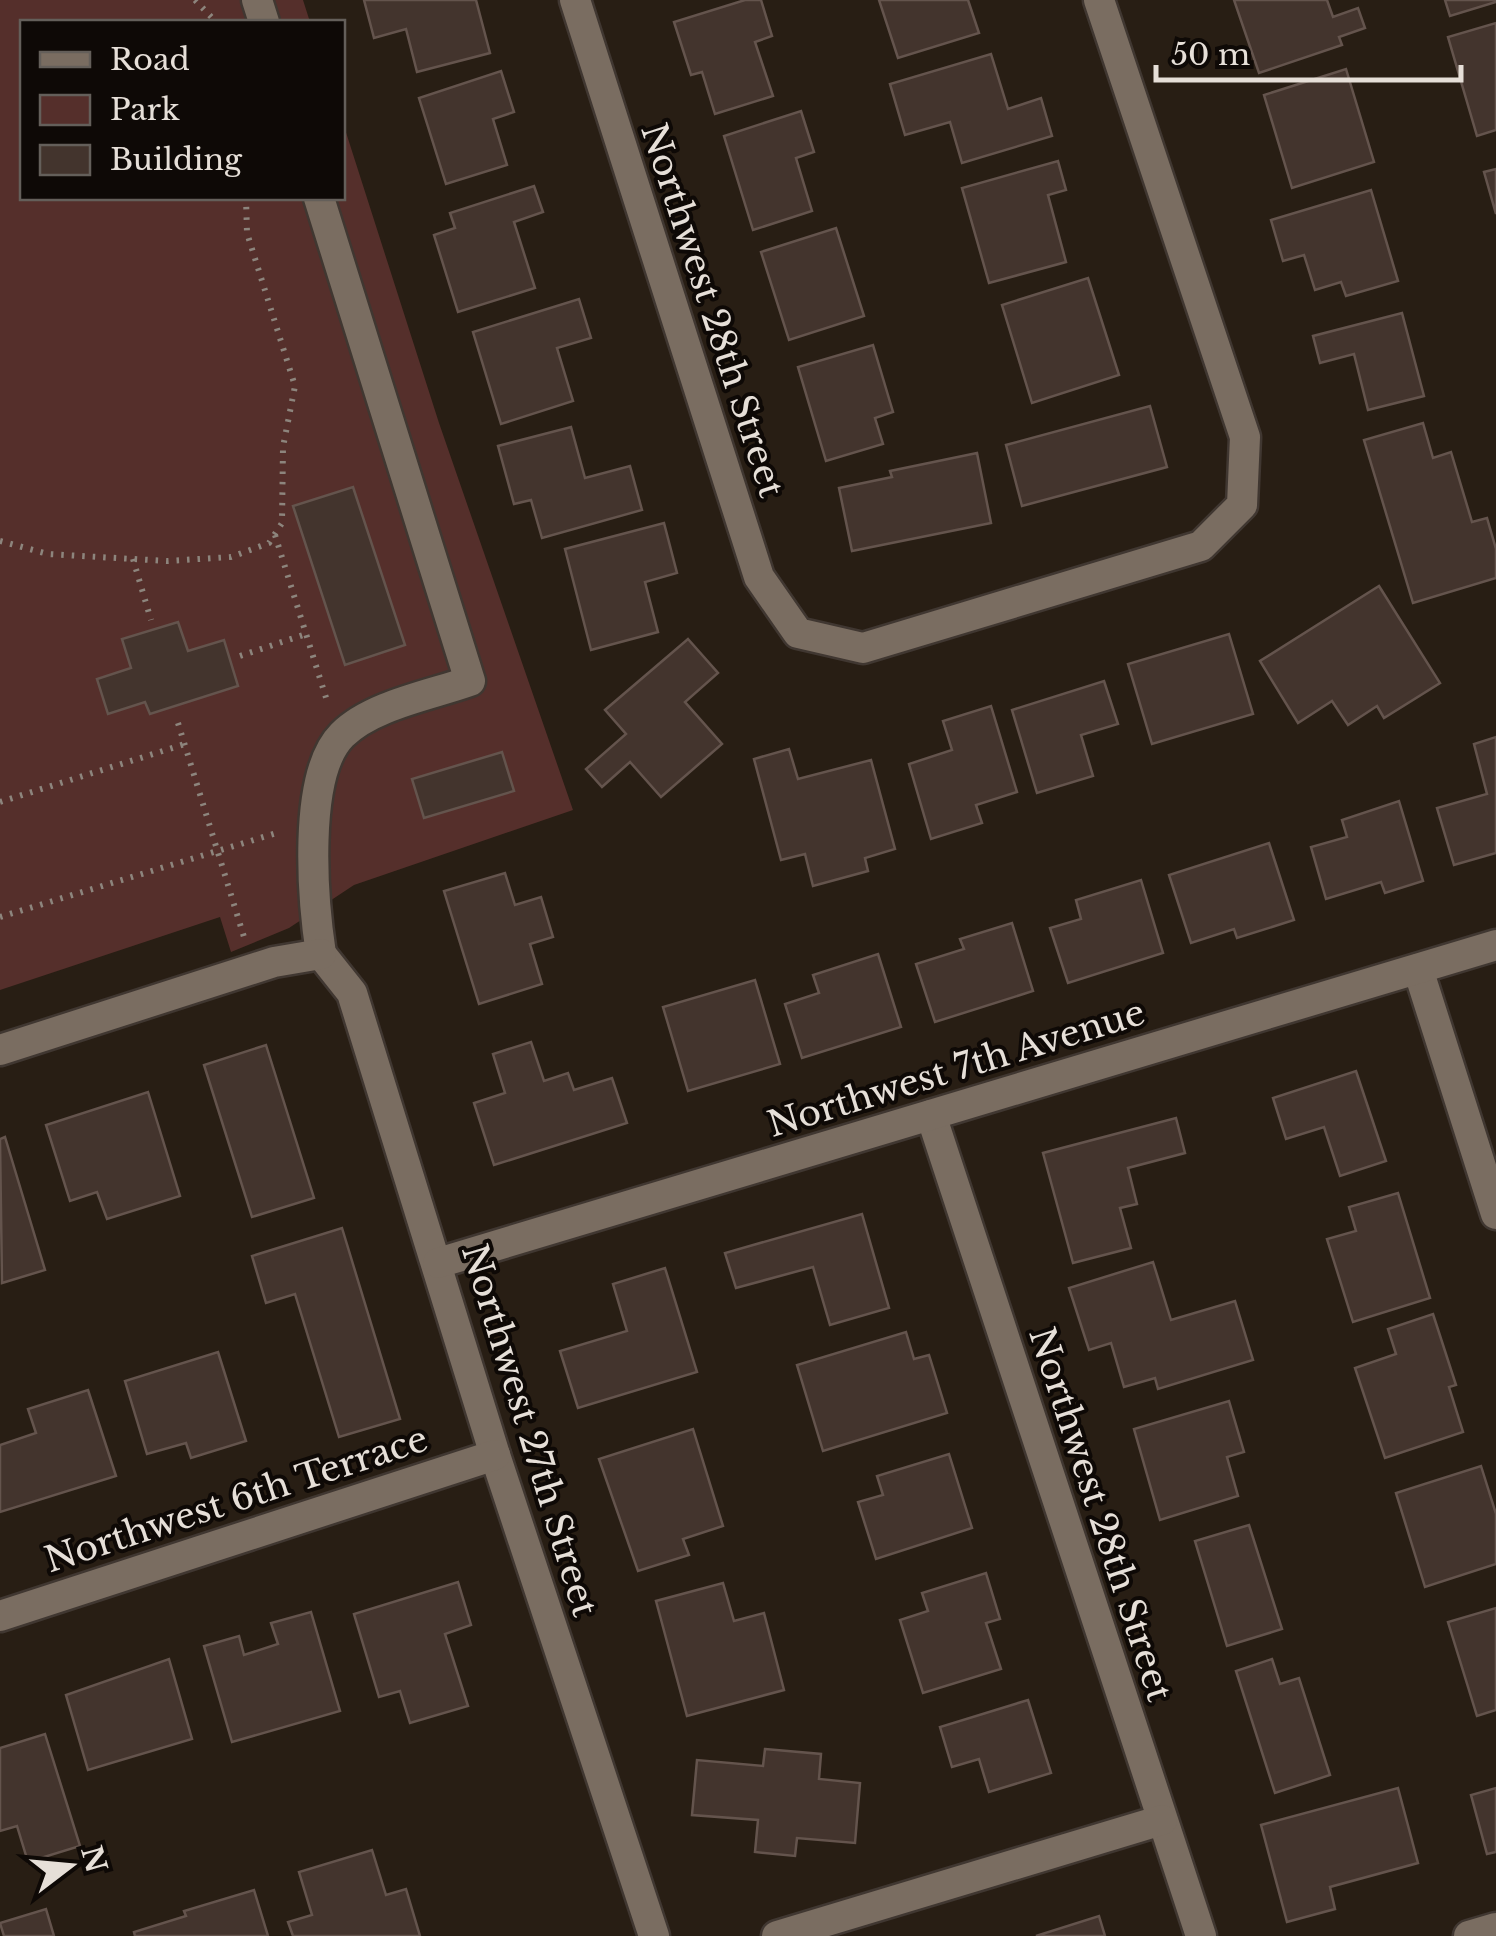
<svg xmlns="http://www.w3.org/2000/svg" width="1496" height="1936" font-family="'Libre Baskerville',serif">
<style>
.green{fill:#552f2b}
.building{fill:#43342d;stroke:#64544d;stroke-width:2.5}
.lines{fill:none;stroke-linecap:round;stroke-linejoin:round}
.minor-casing{stroke:#403731;stroke-width:35}
.path{stroke:#8d857d;stroke-width:6;stroke-dasharray:2.5 8;stroke-linecap:butt}
.minor{stroke:#7a6d61;stroke-width:30}
.labels{text-anchor:middle;dominant-baseline:central;stroke-width:8;stroke-linejoin:round;paint-order:stroke}
.street-label{font-size:35px;fill:#e6dfd8;stroke:#0e0906}
</style>
<rect width="100%" height="100%" fill="#281e14"/>
<!-- green -->
<path class="green" d="M0 0H303L310 22H22V198H342L343 123 439 423 573 810 354 885 289 928 231 952 220 917 0 990Z"/>
<!-- building -->
<g class="building">
<path d="M364 0H476L490 53 417 72 406 29 374 38Z"/>
<path d="M745 0H761L772 36 755 42 773 96 715 114 702 72 691 75 674 22Z"/>
<path d="M879 0H968L979 33 898 58Z"/>
<path d="M1234 0H1327L1333 17 1358 8 1365 28 1339 37 1342 45 1259 73Z"/>
<path d="M1445 0H1496V2L1450 16Z"/>
<path d="M1496 23V130L1477 136 1448 37Z"/>
<path d="M991 54 1008 109 1041 98 1052 136 962 163 950 122 905 135 890 84Z"/>
<path d="M1346 69 1374 162 1292 188 1264 95Z"/>
<path d="M501 71 514 112 493 119 507 165 446 184 419 98Z"/>
<path d="M801 111 814 152 796 158 812 211 753 230 724 136Z"/>
<path d="M1058 161 1066 190 1048 195 1066 262 989 283 962 188Z"/>
<path d="M1496 169V214L1484 172Z"/>
<path d="M534 186 543 212 514 222 535 288 458 312 434 235 455 228 450 213Z"/>
<path d="M1371 190 1398 281 1346 296 1341 282 1315 290 1304 255 1283 261 1271 220Z"/>
<path d="M836 228 864 316 789 340 761 252Z"/>
<path d="M1088 278 1119 375 1032 403 1002 305Z"/>
<path d="M579 299 591 338 557 348 573 401 501 424 473 332Z"/>
<path d="M1402 313 1424 396 1368 410 1354 354 1320 363 1313 336Z"/>
<path d="M873 345 893 412 875 418 883 444 826 461 798 367Z"/>
<path d="M1150 406 1167 467 1022 506 1006 445Z"/>
<path d="M1423 423 1433 458 1451 452 1472 522 1487 518 1496 549V578L1413 603 1364 440Z"/>
<path d="M571 427 585 478 630 466 642 510 542 538 531 500 514 504 498 446Z"/>
<path d="M977 453 991 523 852 551 839 488 892 477 890 471Z"/>
<path d="M353 487 405 645 345 665 293 506Z"/>
<path d="M664 523 677 573 645 582 658 632 591 650 565 549Z"/>
<path d="M1379 586 1440 683 1384 718 1377 706 1348 725 1332 701 1298 723 1260 661Z"/>
<path d="M178 622 188 651 224 640 238 686 150 714 145 702 108 714 97 679 131 668 122 639Z"/>
<path d="M1229 634 1253 714 1152 744 1128 664Z"/>
<path d="M688 639 718 673 685 702 722 744 661 797 630 762 602 787 586 769 626 734 605 710Z"/>
<path d="M1104 681 1118 724 1081 735 1093 776 1037 793 1012 710Z"/>
<path d="M991 706 1017 792 976 805 982 823 931 839 909 764 952 750 943 721Z"/>
<path d="M1496 737V853L1454 865 1437 808 1487 794 1474 744Z"/>
<path d="M789 749 798 779 871 760 895 849 865 858 868 871 813 886 805 854 781 860 754 759Z"/>
<path d="M502 752 514 791 424 818 412 779Z"/>
<path d="M1399 801 1423 881 1385 893 1381 882 1326 899 1311 847 1347 837 1342 820Z"/>
<path d="M1269 843 1294 920 1237 938 1234 929 1191 943 1169 875Z"/>
<path d="M505 873 515 905 541 897 553 937 530 944 542 984 479 1004 444 891Z"/>
<path d="M1141 880 1163 953 1068 983 1050 928 1081 919 1076 900Z"/>
<path d="M1012 923 1033 991 935 1022 916 964 964 949 960 939Z"/>
<path d="M878 954 901 1027 802 1058 785 1004 819 993 813 975Z"/>
<path d="M755 980 780 1064 688 1091 663 1007Z"/>
<path d="M531 1042 544 1081 568 1073 574 1090 612 1078 627 1123 494 1165 474 1103 505 1093 493 1054Z"/>
<path d="M266 1045 314 1198 252 1217 204 1065Z"/>
<path d="M1356 1071 1386 1161 1340 1176 1324 1127 1286 1139 1273 1098Z"/>
<path d="M148 1092 180 1196 107 1219 97 1192 70 1201 46 1125Z"/>
<path d="M1176 1118 1185 1153 1128 1168 1137 1204 1120 1208 1131 1248 1073 1263 1043 1153Z"/>
<path d="M5 1137 45 1270 2 1283 0 1139Z"/>
<path d="M1398 1193 1430 1298 1353 1322 1327 1239 1356 1231 1349 1207Z"/>
<path d="M862 1214 889 1308 830 1325 813 1267 736 1288 725 1253Z"/>
<path d="M342 1228 400 1419 339 1437 295 1294 266 1303 252 1256Z"/>
<path d="M1153 1262 1171 1320 1235 1301 1253 1360 1158 1389 1155 1378 1124 1387 1111 1343 1089 1350 1069 1288Z"/>
<path d="M665 1268 697 1372 578 1408 560 1351 627 1331 613 1284Z"/>
<path d="M1433 1314 1456 1385 1449 1387 1463 1432 1385 1458 1355 1368 1396 1354 1388 1329Z"/>
<path d="M906 1332 914 1359 929 1355 947 1413 823 1451 797 1365Z"/>
<path d="M218 1352 246 1441 191 1458 186 1443 147 1454 125 1381Z"/>
<path d="M88 1390 116 1476 0 1512V1445L36 1433 28 1409Z"/>
<path d="M1229 1401 1244 1452 1227 1457 1238 1496 1160 1520 1134 1429Z"/>
<path d="M693 1429 723 1526 683 1539 689 1555 638 1571 599 1459Z"/>
<path d="M949 1454 972 1528 876 1559 858 1502 883 1495 877 1476Z"/>
<path d="M1481 1466 1496 1514V1564L1425 1587 1396 1493Z"/>
<path d="M1249 1525 1282 1629 1227 1646 1195 1541Z"/>
<path d="M986 1573 1000 1619 986 1623 1001 1669 923 1693 900 1620 928 1611 922 1593Z"/>
<path d="M458 1582 471 1625 445 1634 468 1706 410 1723 400 1691 379 1697 354 1614Z"/>
<path d="M723 1583 734 1621 764 1613 784 1690 687 1716 656 1601Z"/>
<path d="M1496 1608V1710L1477 1716 1448 1622Z"/>
<path d="M311 1612 340 1711 232 1742 204 1646 239 1636 244 1655 278 1644 271 1623Z"/>
<path d="M169 1659 192 1739 88 1770 66 1695Z"/>
<path d="M1272 1659 1280 1684 1299 1678 1330 1775 1275 1793 1236 1671Z"/>
<path d="M1028 1700 1051 1773 989 1792 979 1759 952 1767 940 1727Z"/>
<path d="M45 1734 80 1846 28 1862 17 1826 0 1831V1748Z"/>
<path d="M765 1749 821 1754 819 1779 860 1783 855 1843 797 1838 795 1856 755 1852 758 1820 692 1815 697 1760 763 1766Z"/>
<path d="M1398 1788 1418 1863 1330 1887 1335 1909 1287 1922 1261 1825Z"/>
<path d="M1496 1788V1852L1487 1854 1471 1795Z"/>
<path d="M372 1850 386 1895 406 1889 420 1936H293L288 1922 312 1915 299 1872Z"/>
<path d="M254 1890 268 1936H135L134 1932 186 1916 184 1911Z"/>
<path d="M46 1909 54 1936H4L0 1923Z"/>
<path d="M1099 1916 1105 1936H1036Z"/>
</g>
<g class="lines">
<!-- minor casing -->
<g class="minor-casing">
<g id="minor">
<path d="M257 0 264 22"/>
<path d="M575 0 759 577 798 633 863 648 1201 546 1242 505 1245 437 1099 0"/>
<path d="M319 198 470 681C431 695 372 705 342 735 302 775 313 902 321 954"/>
<path d="M321 954 352 993 495 1455 654 1936"/>
<path d="M1418 969 1496 1214"/>
<path d="M0 1050 274 962 321 954"/>
<path d="M931 1115 1201 1936"/>
<path d="M438 1263 1496 945"/>
<path d="M0 1616 495 1455"/>
<path d="M777 1936 1162 1820"/>
<path d="M1469 1936 1496 1928"/>
</g>
</g>
<!-- path -->
<g class="path">
<path d="M195 0 216 22"/>
<path d="M275 535 328 704"/>
<path d="M0 541 48 554 167 561 231 557 269 543 282 523 283 447 295 386 247 233 246 198"/>
<path d="M133 559 151 620"/>
<path d="M240 656 306 634"/>
<path d="M178 723 244 937"/>
<path d="M0 802 185 744"/>
<path d="M0 917 280 832"/>
</g>
<!-- minor -->
<use href="#minor" class="minor"/>
</g>
<g class="labels">
<!-- street labels -->
<g class="street-label">
<text transform="translate(713 310) rotate(72)">Northwest 28th Street</text>
<text transform="translate(956 1068) rotate(-17)">Northwest 7th Avenue</text>
<text transform="translate(530 1430) rotate(73)">Northwest 27th Street</text>
<text transform="translate(236 1499) rotate(-18)">Northwest 6th Terrace</text>
<text transform="translate(1101 1514) rotate(72)">Northwest 28th Street</text>
</g>
</g>
<!-- legend -->
<rect x="20" y="20" width="325" height="180" fill="#0e0906" stroke="#645f5a" stroke-width="2.5"/>
<rect x="40" y="52" width="50" height="15" fill="#7a6d61" stroke="#645f5a" stroke-width="2.5"/>
<text x="110" y="70" font-size="30" fill="#e6dfd8">Road</text>
<rect x="40" y="95" width="50" height="30" fill="#552f2b" stroke="#645f5a" stroke-width="2.5"/>
<text x="110" y="120" font-size="30" fill="#e6dfd8">Park</text>
<rect x="40" y="145" width="50" height="30" fill="#43342d" stroke="#645f5a" stroke-width="2.5"/>
<text x="110" y="170" font-size="30" fill="#e6dfd8">Building</text>
<!-- north arrow -->
<g transform="translate(70 1866) rotate(74)" stroke="#0e0906" stroke-width="8" paint-order="stroke">
<path d="M0-8L18 38L0 25L-18 38Z" fill="#e6dfd8"/>
<text y="-15" font-size="28" font-weight="bold" text-anchor="middle" fill="#e6dfd8">N</text>
</g>
<!-- scale -->
<path d="M1156 65v15h305v-15" fill="none" stroke="#e6dfd8" stroke-width="5"/>
<text x="1171" y="65" font-size="30" fill="#e6dfd8" stroke="#0e0906" stroke-width="8" paint-order="stroke">50 m</text>
</svg>
